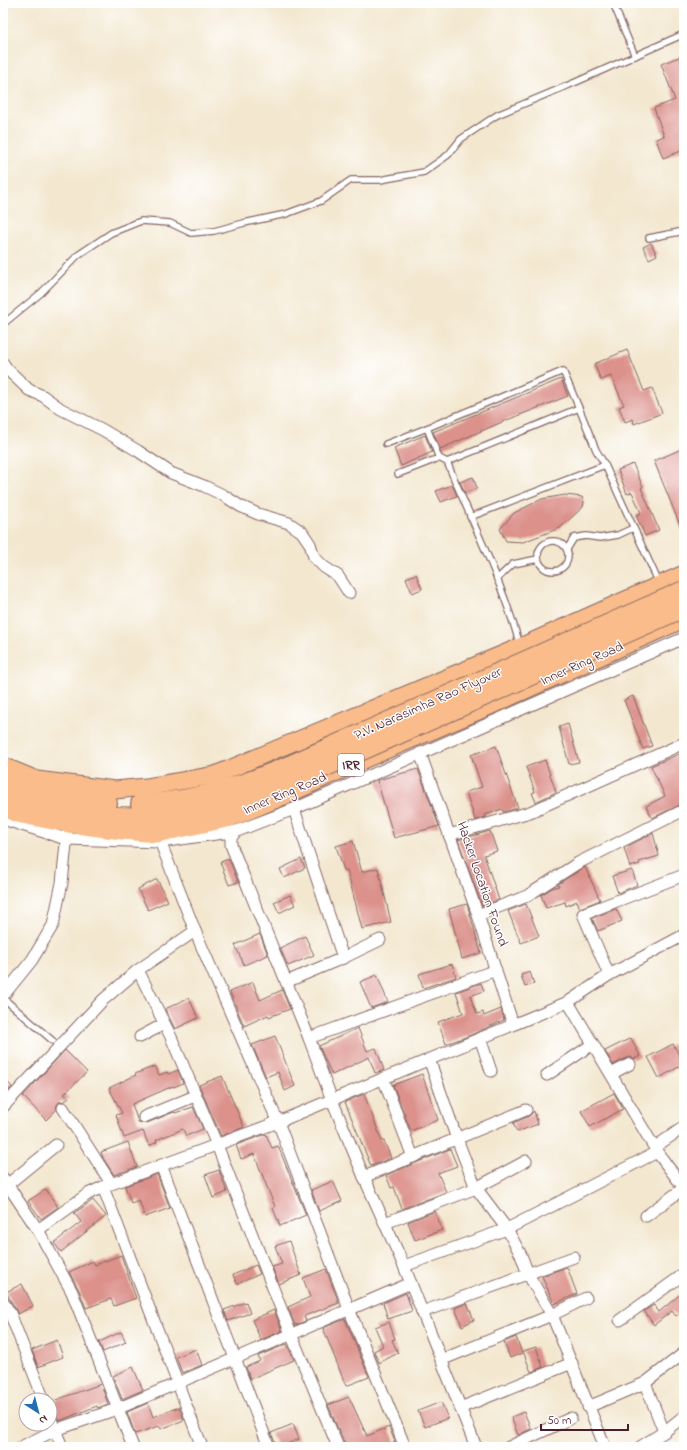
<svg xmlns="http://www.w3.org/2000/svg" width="687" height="1450" font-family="'Indie Flower',sans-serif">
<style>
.building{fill:#dc918b}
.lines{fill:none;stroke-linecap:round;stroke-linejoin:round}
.service-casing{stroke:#856564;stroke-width:8}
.minor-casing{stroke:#856564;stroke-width:13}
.primary-casing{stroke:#856564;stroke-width:19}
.motorway-casing{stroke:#856564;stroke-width:22}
.service{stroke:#fff;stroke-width:5.5}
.minor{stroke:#fff;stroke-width:11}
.primary{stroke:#f9bc8a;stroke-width:17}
.motorway{stroke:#f9bc8a;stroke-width:20}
.motorway-bridge-casing{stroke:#856564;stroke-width:22;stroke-linecap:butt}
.motorway-bridge{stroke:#f9bc8a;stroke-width:20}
.labels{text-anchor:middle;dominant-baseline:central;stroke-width:3;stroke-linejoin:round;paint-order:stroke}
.shield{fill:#fff;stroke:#80626b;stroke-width:1}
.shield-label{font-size:13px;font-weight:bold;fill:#4a1f2b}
.street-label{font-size:14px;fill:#4a1f2b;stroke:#fff}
</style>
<rect width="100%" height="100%" fill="#fff"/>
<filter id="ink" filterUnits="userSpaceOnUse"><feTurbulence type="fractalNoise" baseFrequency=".025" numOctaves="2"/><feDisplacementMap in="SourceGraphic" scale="8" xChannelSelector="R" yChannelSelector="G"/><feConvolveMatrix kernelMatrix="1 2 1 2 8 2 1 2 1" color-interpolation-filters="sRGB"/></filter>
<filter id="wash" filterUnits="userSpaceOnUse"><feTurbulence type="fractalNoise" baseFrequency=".012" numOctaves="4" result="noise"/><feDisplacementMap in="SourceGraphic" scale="16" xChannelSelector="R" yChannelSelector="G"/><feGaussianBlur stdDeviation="0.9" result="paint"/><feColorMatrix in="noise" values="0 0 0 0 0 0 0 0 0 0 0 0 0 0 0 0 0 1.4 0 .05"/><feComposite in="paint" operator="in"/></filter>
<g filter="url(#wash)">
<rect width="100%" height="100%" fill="#f3e7cf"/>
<g id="blocks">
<!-- building -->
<g class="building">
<path d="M684 55V150L663 158 656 139 664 136 654 108 675 100 661 64Z"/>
<path d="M651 243 657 255 649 259 643 247Z"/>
<path d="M627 350 644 391 652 388 662 413 634 424 633 419 625 422 619 407 624 405 611 376 601 380 594 364Z"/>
<path d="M561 379 568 396 502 422 440 449 433 432Z"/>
<path d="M425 435 432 452 401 466 394 448Z"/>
<path d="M684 448V535L654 461Z"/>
<path d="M633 464 643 487 641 488 659 530 645 536 636 515 641 513 632 492 627 494 618 470Z"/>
<path d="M473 477 477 488 465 493 460 482Z"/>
<path d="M452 485 457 496 441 502 436 491Z"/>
<path d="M565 495 582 497 584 502 583 507 560 528 523 542 506 541 500 529 514 513 542 499Z"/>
<path d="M416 574 422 589 412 593 406 578Z"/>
<path d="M633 696 652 746 643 749 624 700Z"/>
<path d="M568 724 579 762 569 764 559 727Z"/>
<path d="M496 746 518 808 503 812 502 809 485 815 486 817 475 820 466 792 482 787 471 755Z"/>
<path d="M684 752V803L652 818 646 806 665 796 651 766Z"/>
<path d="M545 760 556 792 536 802 532 793 535 792 526 767Z"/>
<path d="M418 769 439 826 394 838 377 780Z"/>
<path d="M490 831 497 851 484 855 499 900 482 906 458 840Z"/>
<path d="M653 833 659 856 639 862 640 864 630 867 624 848Z"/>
<path d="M353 841 362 872 378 868 391 922 362 929 347 870H344L336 846Z"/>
<path d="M229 859 238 882 229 885 220 862Z"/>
<path d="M301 859 305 868 284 878 280 869Z"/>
<path d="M585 867 600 900 580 908 577 901 566 906 565 902 546 908 541 895 552 888 559 886 558 884Z"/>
<path d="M632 870 637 885 618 893 612 876Z"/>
<path d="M157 879 168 901 148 910 138 889Z"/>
<path d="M290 895 295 905 279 913 274 902Z"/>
<path d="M467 904 481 953 462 959 449 909Z"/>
<path d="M526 904 539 936 521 943 508 911Z"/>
<path d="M616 909 622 921 598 931 592 918Z"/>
<path d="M260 934 268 955 244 965 235 945Z"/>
<path d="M305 936 314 955 288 966 280 948Z"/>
<path d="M452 964 456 977 423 988 419 974Z"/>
<path d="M530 972 534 984 525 987 521 975Z"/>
<path d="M377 975 388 1002 371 1008 360 982Z"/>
<path d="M253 982 260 1000 282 990 290 1009 269 1017 268 1015 244 1026 230 992Z"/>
<path d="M481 983 484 991 470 996 477 1014 483 1012 484 1016 501 1009 504 1020 471 1035 446 1044 438 1022 463 1013 456 992Z"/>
<path d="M189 998 198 1018 175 1029 165 1009Z"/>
<path d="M358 1028 367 1051 376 1048 384 1070 375 1073 369 1057 332 1075 319 1046Z"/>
<path d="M275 1036 295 1086 285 1091 278 1072 266 1077 252 1045Z"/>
<path d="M631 1038 640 1056 634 1059 631 1057 627 1058 613 1065 605 1051Z"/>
<path d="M673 1044 684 1064 659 1078 648 1057Z"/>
<path d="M65 1050 87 1072 64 1094 69 1098 65 1101 59 1102 57 1105 56 1110 46 1120 23 1096Z"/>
<path d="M155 1066 159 1075 167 1072 168 1074 178 1070 183 1083 174 1087 173 1086 132 1104 138 1122 147 1123 174 1112 175 1113 193 1107 203 1129 186 1136 183 1129 156 1140 157 1142 149 1146 143 1131 124 1138 116 1115 122 1113 109 1088 136 1075 135 1074Z"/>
<path d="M422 1074 438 1120 411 1131 393 1085Z"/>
<path d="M222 1076 244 1127 221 1136 199 1085Z"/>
<path d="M3 1077 12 1087 3 1097Z"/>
<path d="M614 1093 623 1109 590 1127 581 1111Z"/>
<path d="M364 1094 382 1141H384L391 1158 371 1166 345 1102Z"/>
<path d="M534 1111 538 1124 517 1132 513 1123 529 1116Z"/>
<path d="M266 1134 272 1148 278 1146 306 1215 280 1226 273 1208 275 1207 254 1154 241 1159 236 1145Z"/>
<path d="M128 1142 137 1167 114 1175 103 1158 101 1152Z"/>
<path d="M450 1149 457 1166 438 1173 446 1192 402 1209 394 1187 391 1188 386 1175Z"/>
<path d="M219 1170 227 1192 213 1198 205 1175Z"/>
<path d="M157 1174 170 1208 145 1217 139 1200 131 1203 125 1186Z"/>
<path d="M333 1181 342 1201 319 1211 311 1190Z"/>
<path d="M46 1189 58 1207 41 1219 28 1201Z"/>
<path d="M93 1200 106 1216 61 1252 54 1243 81 1222 74 1213Z"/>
<path d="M435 1211 442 1230 415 1240 408 1222Z"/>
<path d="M289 1241 301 1275 279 1284 272 1267 282 1264 275 1246Z"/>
<path d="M121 1255 136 1298 114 1306 111 1299 86 1308 79 1290 69 1272 93 1261 95 1265Z"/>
<path d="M256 1265 260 1274 237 1284 233 1275Z"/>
<path d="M567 1267 577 1294 554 1304 542 1276Z"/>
<path d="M326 1269 339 1303 304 1316 306 1321 295 1325 288 1307 310 1297 303 1278Z"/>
<path d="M22 1284 33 1306 18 1314 6 1292Z"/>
<path d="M684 1291V1310L676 1316 672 1311 654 1325 644 1311 654 1305 659 1312Z"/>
<path d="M406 1293 412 1311 388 1319 383 1303Z"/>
<path d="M246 1302 250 1313 228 1321 224 1310Z"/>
<path d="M467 1303 474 1320 462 1326 455 1308Z"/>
<path d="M274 1310 282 1331 261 1340 252 1320Z"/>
<path d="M345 1319 369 1377 346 1386 323 1328Z"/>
<path d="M389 1322 395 1339 392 1340 398 1353 379 1363 374 1351 383 1346 375 1327Z"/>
<path d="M121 1332 126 1342 103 1352 99 1342Z"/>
<path d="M516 1337 522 1353 510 1358 504 1342Z"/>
<path d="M57 1340 63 1357 38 1367 32 1350Z"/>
<path d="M287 1344 294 1360 250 1379 246 1367 260 1361 258 1356Z"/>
<path d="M536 1347 543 1367 531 1372 523 1351Z"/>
<path d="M196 1349 202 1365 182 1373 176 1357Z"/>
<path d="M133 1367 143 1390 122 1399 113 1376Z"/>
<path d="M101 1384 108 1404 98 1408 97 1406 59 1421 56 1414 53 1411 50 1402Z"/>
<path d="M349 1397 367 1436 389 1427 395 1442 384 1447H346L328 1405Z"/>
<path d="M441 1402 448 1418 425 1427 418 1411Z"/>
<path d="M148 1403 153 1417 179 1407 184 1420 161 1429 159 1426 135 1434 127 1412Z"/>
<path d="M524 1412 531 1429 518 1435 511 1417Z"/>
<path d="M293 1424 299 1439 280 1447H277L271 1433Z"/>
</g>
</g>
</g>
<g filter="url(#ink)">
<use href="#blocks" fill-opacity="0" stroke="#856564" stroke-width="1"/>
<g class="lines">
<!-- service casing -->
<g class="service-casing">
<g id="service">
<path d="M613 3 635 56"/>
<path d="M649 238 684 231"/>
<path d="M3 324 41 293 78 255 111 233 141 221 170 223 191 233 214 231 244 223 286 214 321 201 351 180H380L424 172 448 155 461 139 497 115 576 82 684 34"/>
<path d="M386 444 427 428"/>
<path d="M447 462 439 458 427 428 563 371 579 408"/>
<path d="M398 474 439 458"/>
<path d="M470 517 605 465"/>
<circle cx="553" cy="556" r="15"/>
<path d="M567 549 574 538 586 536 600 538 618 535 633 528"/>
<path d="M497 579 513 564 538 559"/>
<path d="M520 646C503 583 472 522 447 462L579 408 596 450 605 465 659 583"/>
<path d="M3 998 53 1041"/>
</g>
</g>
<!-- minor casing -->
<g class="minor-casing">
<g id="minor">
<path d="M3 363 7 369 29 390 43 396 61 409 103 430 138 451 171 473 204 486 223 495 240 506 258 514 289 523 302 532 310 544 314 557 324 567 338 576 349 593"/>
<path d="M420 753 478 915 513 1025"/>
<path d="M294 809 343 958"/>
<path d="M3 819 66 839 160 842 237 831 294 809 684 638"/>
<path d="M237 831 231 837V845L309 1038 332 1100 364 1177 404 1266 476 1447"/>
<path d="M449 835 530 812 684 743"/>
<path d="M158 836 195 931 278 1122 349 1309 405 1447"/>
<path d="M478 915 527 896 578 863 684 810"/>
<path d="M138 970 171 1037 217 1145 291 1334 338 1447"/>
<path d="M609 975 583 914 684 875"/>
<path d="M286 982 343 958 380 940"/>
<path d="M3 996 32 960 53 925 62 883 67 834"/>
<path d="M568 1002 657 1152 684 1188"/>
<path d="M140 1037 164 1024"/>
<path d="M309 1038 496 970"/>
<path d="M480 1038 491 1071"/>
<path d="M429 1059 457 1139 476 1188 507 1229 521 1255 528 1274 552 1315 605 1447"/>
<path d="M611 1074 630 1064"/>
<path d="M547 1075 593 1044"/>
<path d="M383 1078 413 1157"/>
<path d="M3 1107 103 1000 138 970 195 931"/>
<path d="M63 1108 111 1183"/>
<path d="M144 1117 195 1096"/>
<path d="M655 1147 684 1127"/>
<path d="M161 1165 269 1447"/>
<path d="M364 1177 526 1110"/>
<path d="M3 1178 38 1230 72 1292 133 1447"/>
<path d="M7 1185 56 1145"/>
<path d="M103 1187 202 1447"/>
<path d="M646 1216 684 1188"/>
<path d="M385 1223 476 1188 526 1161"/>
<path d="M38 1230 88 1194 103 1187 278 1122 568 1002 609 975 684 935"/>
<path d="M404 1266 507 1229 657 1152"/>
<path d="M3 1302 10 1313 44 1400"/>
<path d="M422 1312 574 1257"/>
<path d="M620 1320 684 1274"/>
<path d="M441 1360 552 1315 586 1298"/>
<path d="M588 1407 645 1383 684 1353"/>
<path d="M460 1408 572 1363"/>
<path d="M50 1417 62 1447"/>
<path d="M664 1432 684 1416"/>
<path d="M21 1447 55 1430 117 1409 411 1283"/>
<path d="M509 1447 571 1418"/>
<path d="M640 1447 664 1432 645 1383"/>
</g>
</g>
<!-- primary casing -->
<g class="primary-casing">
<g id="primary">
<path d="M3 766 37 780 115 790 146 787 215 775 520 647 684 574"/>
<path d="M3 808 17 814 68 824 122 831 157 834 231 818 284 796 365 759 483 709 684 619"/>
</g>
</g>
<!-- motorway casing -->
<g class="motorway-casing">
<g id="motorway">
<path d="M3 777C37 789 72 800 107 803"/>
<path d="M3 793C61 814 121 823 183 814 227 808 270 790 310 773"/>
<path d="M141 804C198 803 254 782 305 759"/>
</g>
</g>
<!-- service -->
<use href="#service" class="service"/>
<!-- minor -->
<use href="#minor" class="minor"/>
<!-- primary -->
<use href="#primary" class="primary"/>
<!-- motorway -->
<use href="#motorway" class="motorway"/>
<!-- motorway-bridge casing -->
<g class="motorway-bridge-casing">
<g id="motorway-bridge">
<path d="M305 759 684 591"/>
<path d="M310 773 684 607"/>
</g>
</g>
<!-- motorway-bridge -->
<use href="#motorway-bridge" class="motorway-bridge"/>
</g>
</g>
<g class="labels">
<!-- shield labels -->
<rect class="shield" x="338" y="754" width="26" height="22" rx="3"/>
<g class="shield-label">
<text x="351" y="765">IRR</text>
</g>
<!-- street labels -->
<g class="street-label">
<text transform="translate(582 664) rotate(-24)">Inner Ring Road</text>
<text transform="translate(428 704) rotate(-24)">P.V. Narasimha Rao Flyover</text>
<text transform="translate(285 794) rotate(-23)">Inner Ring Road</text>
<text transform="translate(482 884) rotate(71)">Hacker Location Found</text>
</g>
</g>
<!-- margin -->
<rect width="687" height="1450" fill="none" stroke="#fff" stroke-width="16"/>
<!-- north arrow -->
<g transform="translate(38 1412) rotate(144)"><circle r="19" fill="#ffffff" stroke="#b7a5aa"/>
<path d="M0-3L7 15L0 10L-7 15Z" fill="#1f6fb2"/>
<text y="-6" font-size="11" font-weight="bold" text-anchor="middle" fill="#4a1f2b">N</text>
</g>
<!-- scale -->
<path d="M541 1424v6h87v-6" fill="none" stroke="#4a1f2b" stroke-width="2"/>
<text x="547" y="1424" font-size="12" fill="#4a1f2b" stroke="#ffffff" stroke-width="3" paint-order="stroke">50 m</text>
</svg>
